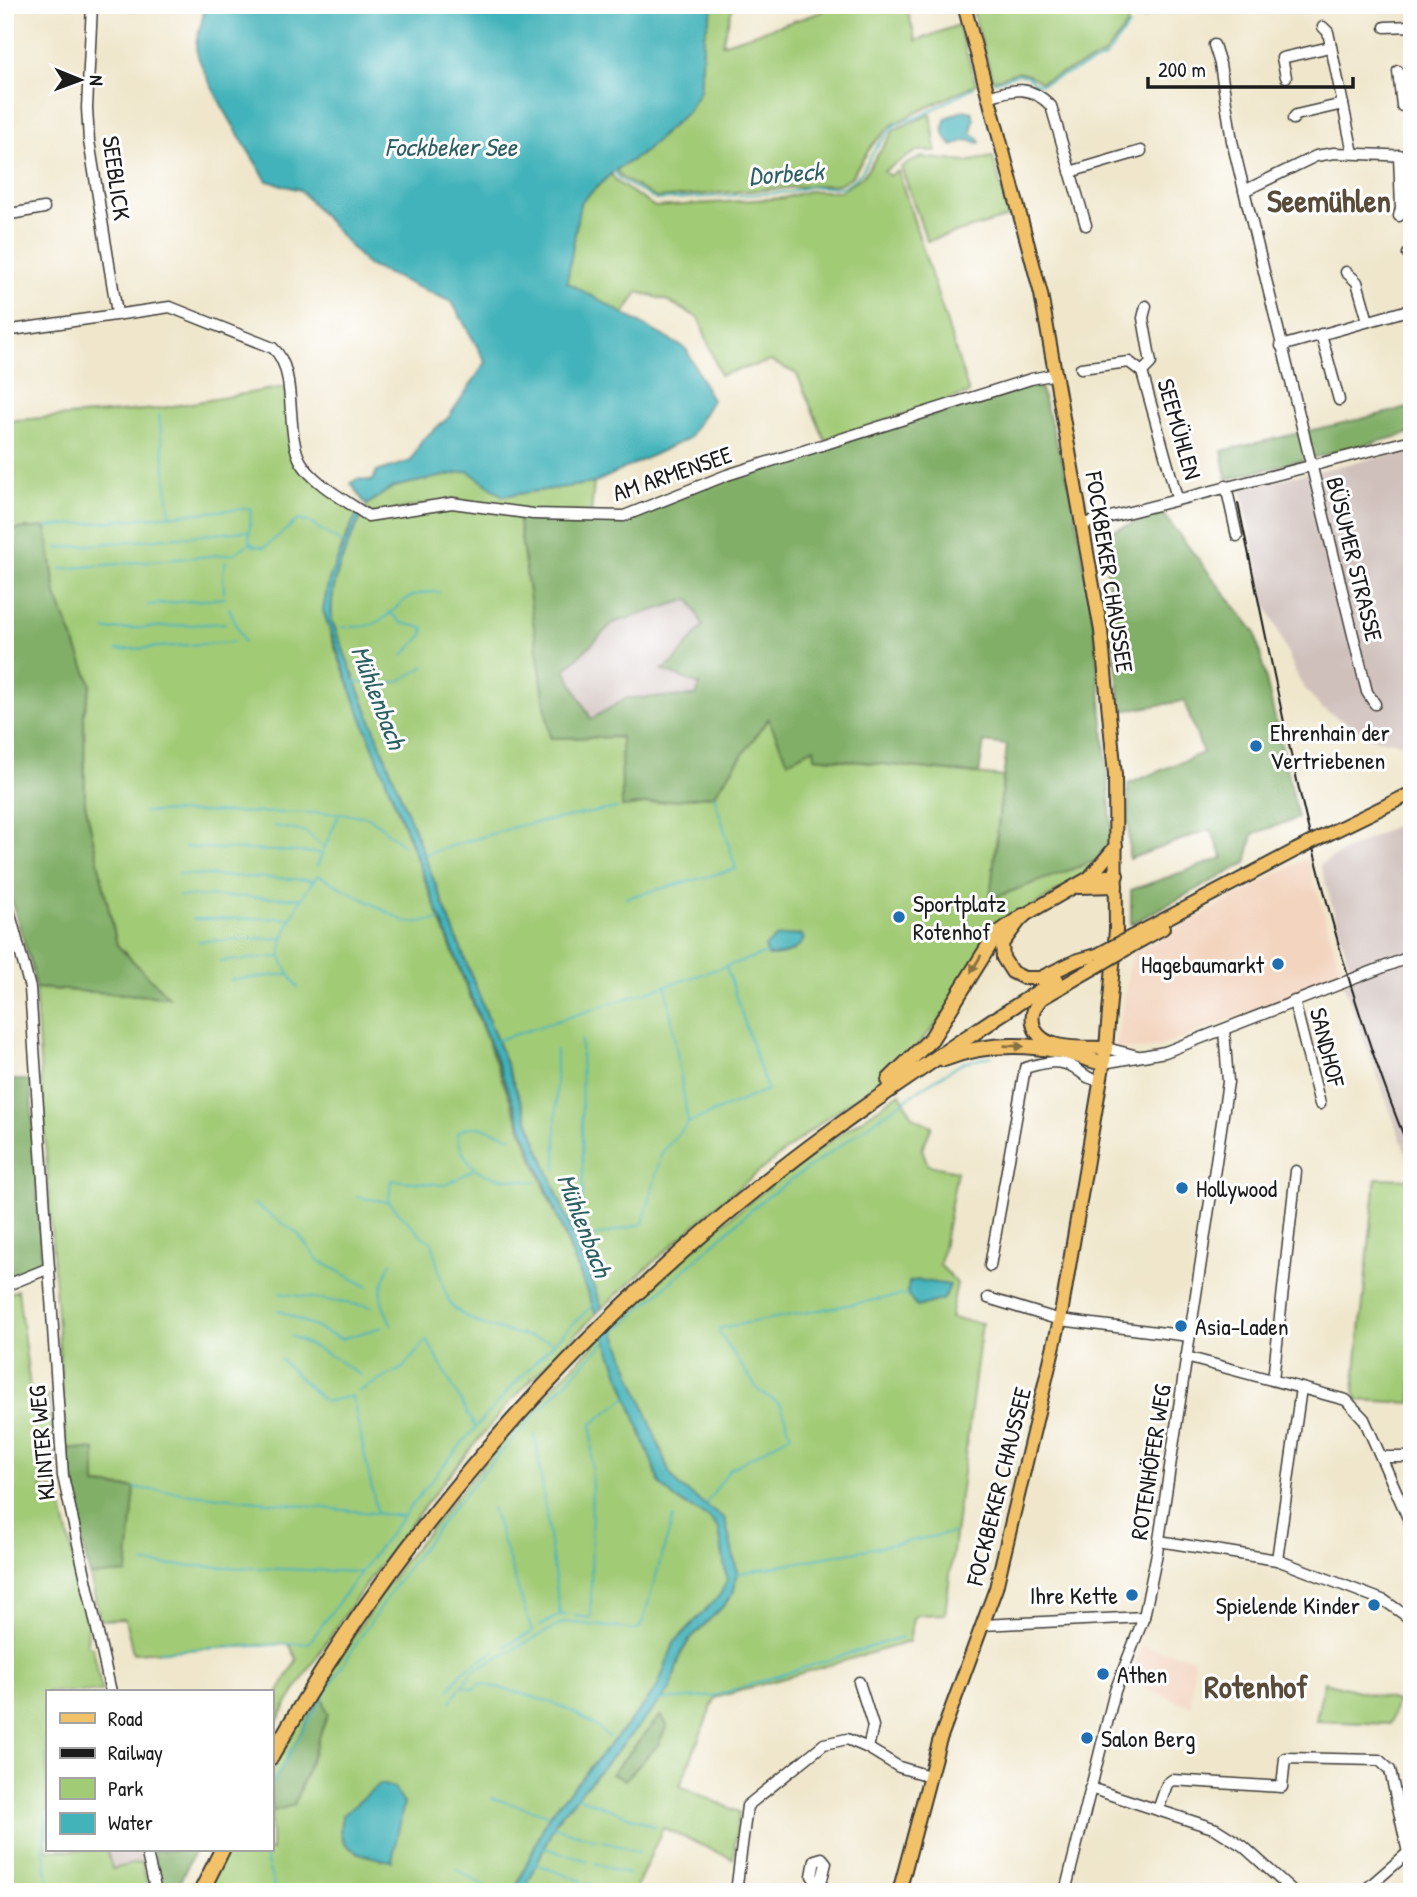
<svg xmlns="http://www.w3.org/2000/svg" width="1417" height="1897" font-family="'Patrick Hand',sans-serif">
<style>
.built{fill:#f3d4bf}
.industrial{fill:#cfc0bb}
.green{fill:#a2cb76;stroke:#5f7449;stroke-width:2}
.forest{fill:#81af67;stroke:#4e6642;stroke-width:2;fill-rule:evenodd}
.water{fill:#43b3ba;stroke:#30686b;stroke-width:2}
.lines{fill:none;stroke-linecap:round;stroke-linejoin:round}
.stream{stroke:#43b3ba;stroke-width:2}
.minor-casing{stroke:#3c3a36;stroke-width:13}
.major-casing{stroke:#3c3a36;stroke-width:16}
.highway-casing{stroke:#3c3a36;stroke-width:18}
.minor{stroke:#fff;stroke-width:10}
.major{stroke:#f2c26a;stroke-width:12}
.highway{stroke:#f2c26a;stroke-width:14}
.rail{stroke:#1c1c1c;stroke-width:2}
.major-bridge-casing{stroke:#3c3a36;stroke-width:16;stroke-linecap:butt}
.major-bridge{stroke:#f2c26a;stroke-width:12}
.oneway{fill:#876f43}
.poi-dot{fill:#1f6fb2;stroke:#fff;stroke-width:2.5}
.labels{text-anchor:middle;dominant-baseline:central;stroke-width:6;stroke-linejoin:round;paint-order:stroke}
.street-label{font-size:24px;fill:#1c1c1c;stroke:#fff}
.poi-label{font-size:24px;fill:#1c1c1c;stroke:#fff;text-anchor:start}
.water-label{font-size:26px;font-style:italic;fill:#2e6063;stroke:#fff}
.district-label{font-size:32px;font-weight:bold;fill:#594b39;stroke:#fff}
</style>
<rect width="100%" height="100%" fill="#fff"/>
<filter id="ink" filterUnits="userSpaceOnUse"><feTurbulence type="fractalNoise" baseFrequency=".0143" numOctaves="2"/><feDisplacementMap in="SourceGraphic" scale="14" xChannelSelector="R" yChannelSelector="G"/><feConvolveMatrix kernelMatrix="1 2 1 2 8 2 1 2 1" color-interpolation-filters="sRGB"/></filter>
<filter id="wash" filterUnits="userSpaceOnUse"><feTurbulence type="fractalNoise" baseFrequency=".00686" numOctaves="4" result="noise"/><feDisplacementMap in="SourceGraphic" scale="28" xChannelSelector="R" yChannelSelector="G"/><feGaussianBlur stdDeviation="1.57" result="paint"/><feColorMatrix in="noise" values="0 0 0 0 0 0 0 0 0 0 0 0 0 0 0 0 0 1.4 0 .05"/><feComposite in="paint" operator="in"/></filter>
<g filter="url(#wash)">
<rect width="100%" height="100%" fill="#efe6cb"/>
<!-- built -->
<g class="built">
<path d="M1307 858 1343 977 1158 1047 1115 1050 1132 953Z"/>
<path d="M1141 1646 1194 1658 1191 1706 1129 1682Z"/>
</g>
<!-- industrial -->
<g class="industrial">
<path d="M1412 450V745L1372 738 1321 708 1300 682 1265 601 1241 488Z"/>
<path d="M690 598 704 626 673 663 662 670 701 685 696 696 627 698 591 719 565 671 613 623Z"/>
<path d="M1412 817V1170L1343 983 1357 978 1352 973 1320 864Z"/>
<path d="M107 1850H139L142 1862 111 1869Z"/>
</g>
<!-- green -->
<g class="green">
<path d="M714 5H733L722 44 822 12 820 5H906L916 41 958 25 976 84 893 124 873 144 851 177 839 184 656 198 622 178 616 170 642 154 687 112 700 91 704 35Z"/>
<path d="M971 5H1123L1128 25 1103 56 1041 82 1029 75 1017 72 993 80Z"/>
<path d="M931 114 936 151H917L884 171 889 176 898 171 969 393 825 440 797 374 771 361 720 375 699 318 666 300 638 292 624 314 567 283 579 203 611 174 618 183 655 207 784 198 808 191H840L864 175 895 129Z"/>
<path d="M921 157 966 162 993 157 1009 217 927 241 901 167Z"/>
<path d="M285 387 298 464 358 511 343 543 323 610 336 651 529 1149 596 1314C564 1347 530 1379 500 1414 415 1513 337 1618 271 1731V1706L297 1659 289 1644 133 1653 125 1619 100 1620 90 1576 135 1488 94 1485 95 1450 66 1448 35 988 168 997 117 945 85 803 84 713 91 684 56 595 46 527 5 530V421L156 409Z"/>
<path d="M468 470 503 496 594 483 591 513 533 512 453 499 369 515 366 505 393 487Z"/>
<path d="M452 506 518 516 550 738 621 737 714 795 768 718 814 748 815 757 1003 777 990 899 1097 860 1081 877 1009 921 947 1013 890 1075 828 1117 723 1200 602 1308 332 621C328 585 346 546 363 514Z"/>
<path d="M900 1093 913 1117 932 1126 922 1149 928 1165 957 1171 940 1265 957 1283 950 1318 982 1323 945 1614 917 1615 913 1618 909 1642 715 1698 680 1786 739 1812 733 1859 663 1828 634 1892H524L556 1821 670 1690 681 1654 690 1639 725 1604 734 1591 725 1519 679 1486 670 1474 612 1324 718 1227 800 1162Z"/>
<path d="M1376 1178 1412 1179V1403L1357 1400 1354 1390Z"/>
<path d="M18 1290 31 1397 48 1395 56 1464 41 1465 43 1489 58 1490 88 1624 87 1645 93 1648 102 1692H47V1850H107L112 1869 142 1862 149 1892H5V1295Z"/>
<path d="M604 1334 680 1502 708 1517 719 1529 727 1581 720 1595 674 1643 658 1686 641 1709 549 1815 514 1892H206L228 1850H271V1771L320 1686 403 1562 510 1431Z"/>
<path d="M1324 1682 1397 1701 1390 1724 1316 1721Z"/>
</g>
<!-- forest -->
<g class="forest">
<path d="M1039 383 1072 494 1095 630 1113 842 1097 860 990 899 1007 745 984 742 979 774 815 757 814 748 788 761 768 719 714 795 622 807 621 737 550 738 518 516 624 518 728 477ZM690 599 703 626 673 663 662 670 700 685 696 696 627 698 591 719 565 670 613 623Z"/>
<path d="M1412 407V433L1227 479 1222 451Z"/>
<path d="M1162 513 1255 632 1298 818 1253 834 1246 863 1131 924V890L1223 858 1211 829 1129 859 1128 784 1203 753 1184 701 1121 711 1104 541 1111 531Z"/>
<path d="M46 527 56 595 91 684 84 713 85 803 117 945 169 997 35 988 32 968 5 880V530Z"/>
<path d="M5 1080H30L42 1268 5 1282Z"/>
<path d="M66 1448 95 1450V1485L135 1488 127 1573 90 1576 74 1508Z"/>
<path d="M322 1695 328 1714 294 1805 271 1812V1786Z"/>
<path d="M661 1715 667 1725 658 1745 625 1780 611 1774Z"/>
<path d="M153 1850H195L175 1892H162Z"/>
</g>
<!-- water -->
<g class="water">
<path d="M204 5H714L704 35 700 91 687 112 642 154 614 171 580 203 567 282 686 349 712 400 689 438 594 483 503 496 468 471 393 487 366 505 351 483 357 479 373 481 376 472 411 461 422 440 448 418 486 362 452 302 367 265 300 190 267 181C253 159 197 69 196 47 196 33 205 20 204 5Z"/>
<path d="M964 110 972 112 974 119 971 133 979 138 980 143 966 140 953 146C944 139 941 129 946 118Z"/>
<path d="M358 511 363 514C346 546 328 585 332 621L602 1308 596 1314 354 698 323 610 329 579Z"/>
<path d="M801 934 804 939C797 952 783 956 768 956L765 947 776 937Z"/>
<path d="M918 1280 950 1285 944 1299 918 1307C909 1300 906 1294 909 1282Z"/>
<path d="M612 1324 670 1474 679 1486 725 1519 737 1571 734 1591 725 1604 690 1639 681 1653 670 1690 556 1821 524 1892H514L549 1815 641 1709 658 1686 674 1643 720 1595 727 1581 719 1529 708 1517 674 1498 660 1484 604 1334Z"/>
<path d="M380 1784 394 1788 404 1803 392 1861C367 1857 330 1851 343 1815Z"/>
</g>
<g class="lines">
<!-- stream -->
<g class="stream">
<path d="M1144 19 1151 5"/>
<path d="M994 82 1017 74 1028 76 1034 83 1042 84 1105 58 1129 26"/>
<path d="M614 171 620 180 656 200 790 192 808 187H844L861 173 877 146 895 125 923 115 974 87"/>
<path d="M159 415 170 515"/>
<path d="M46 527 251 508 249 541 254 546 265 547 298 520 308 522 344 544"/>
<path d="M56 548 247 531"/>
<path d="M60 569 233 554 251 543"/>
<path d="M224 593 223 573 226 561"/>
<path d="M148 605 225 598"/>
<path d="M229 608 244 642"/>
<path d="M389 612 402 623 424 628 423 635 403 655"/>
<path d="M342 627C352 627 367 628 376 623 406 607 397 592 439 592"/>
<path d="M105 630 225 623"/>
<path d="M117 650 232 642"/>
<path d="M355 682C391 686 395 686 425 666"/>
<path d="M144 812 339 813 369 817 403 845"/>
<path d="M274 826 306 832 323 847"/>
<path d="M185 847 322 853"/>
<path d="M425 854 518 826 617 808"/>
<path d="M317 866 339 814"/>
<path d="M178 874 313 880"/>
<path d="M179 896 300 898"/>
<path d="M625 898 736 869 714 795"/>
<path d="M193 919 290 918"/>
<path d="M199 941 282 938"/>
<path d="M220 961 281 957"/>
<path d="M230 980 289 974"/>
<path d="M666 986 688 1122"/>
<path d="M298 988C293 979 284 968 282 959 276 939 305 890 318 875L408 923 440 920"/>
<path d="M581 1040 583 1206"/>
<path d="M495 1041 767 953"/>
<path d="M556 1050V1169"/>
<path d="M513 1137C493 1133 475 1119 457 1133 466 1182 497 1177 537 1182"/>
<path d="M357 1197 389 1202 423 1237 432 1242C436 1257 443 1295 452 1306 471 1327 524 1336 551 1341"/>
<path d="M389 1200 391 1180 446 1185 473 1170"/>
<path d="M254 1204 297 1233 318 1260 368 1287"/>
<path d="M577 1241 643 1224 662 1152 688 1123 767 1090 726 966"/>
<path d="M391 1262C379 1294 376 1294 392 1325"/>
<path d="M279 1293 372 1307"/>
<path d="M278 1310 341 1339 382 1327"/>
<path d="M615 1332 760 1202 922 1088 962 1063 992 1056"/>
<path d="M291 1336 335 1358 361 1376"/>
<path d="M280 1359 325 1402 352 1396 377 1512"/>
<path d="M359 1391 403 1368 427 1340 474 1425"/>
<path d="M535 1435 560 1615"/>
<path d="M135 1488 401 1516"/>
<path d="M706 1504 730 1469 791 1435 781 1405 759 1391 719 1333 720 1328 908 1294"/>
<path d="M492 1508 532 1632 505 1646"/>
<path d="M144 1564 360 1572"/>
<path d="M736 1574 952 1533"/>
<path d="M575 1616 591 1618 592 1424 627 1397"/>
<path d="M540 1626 560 1615H568"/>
<path d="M159 1651 309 1643C396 1522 484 1406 594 1304"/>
<path d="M462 1686 474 1689 480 1683C527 1696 572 1702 609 1737"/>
<path d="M449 1690 462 1672 495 1651"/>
<path d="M661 1700 714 1696 902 1637"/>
<path d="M451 1701 473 1671 564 1622 637 1630 642 1624 673 1518"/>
<path d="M271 1786C317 1704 366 1624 422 1548 478 1473 543 1405 609 1338"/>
<path d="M578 1797 656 1827"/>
<path d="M492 1798 548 1815"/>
<path d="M47 1813 43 1842 49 1892"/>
<path d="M551 1826 597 1840"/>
<path d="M602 1841 639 1852"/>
<path d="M542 1847 588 1861"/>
<path d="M263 1850 276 1892"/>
<path d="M595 1863 628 1874"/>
<path d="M536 1864 581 1881"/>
<path d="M456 1869 494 1892"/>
<path d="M527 1883 548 1892"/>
<path d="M586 1883 609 1892"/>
</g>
</g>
</g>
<g filter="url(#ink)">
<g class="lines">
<!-- minor casing -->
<g class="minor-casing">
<g id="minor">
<path d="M92 5 87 108 89 141 117 313"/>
<path d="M1323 27 1328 32 1353 153"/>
<path d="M1385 27 1412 26"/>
<path d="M1214 45 1220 64 1232 141 1367 692 1375 704"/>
<path d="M1398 71 1402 106 1412 105"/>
<path d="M1286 77 1282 58 1330 47"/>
<path d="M988 97C1014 88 1031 85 1051 106L1086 225"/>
<path d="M1293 119 1296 115 1343 104"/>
<path d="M1070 172 1141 151"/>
<path d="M1244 191 1316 156 1334 153 1412 156"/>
<path d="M5 215 44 208"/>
<path d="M1399 216 1401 208 1399 155"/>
<path d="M1408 254 1412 256"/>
<path d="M1346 272 1357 282 1368 321"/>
<path d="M5 331 170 307 273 348C299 371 284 432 301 462 314 484 347 501 368 516L452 503 533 514 624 516 727 475 1031 379 1056 374"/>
<path d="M1321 334 1339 400"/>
<path d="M1281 346 1412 309"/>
<path d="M1081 368 1129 362 1142 372 1177 498"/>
<path d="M1142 372 1151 363 1143 318 1146 306"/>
<path d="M1226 486 1237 536"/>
<path d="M1083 524 1412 440"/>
<path d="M5 896 30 988 63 1476 111 1692"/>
<path d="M1294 1001 1320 1104"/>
<path d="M1106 1048 1138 1056"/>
<path d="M1103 1063 1165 1052 1412 956"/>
<path d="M990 1266 1025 1068C1043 1063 1058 1058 1075 1068 1084 1074 1088 1080 1100 1080"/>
<path d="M5 1286 49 1268"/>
<path d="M988 1298 1060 1320 1189 1336"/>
<path d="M1186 1357 1346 1400 1364 1419 1412 1527"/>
<path d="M1273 1380 1296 1171"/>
<path d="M1382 1457H1412"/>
<path d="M1159 1541 1277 1560 1385 1601 1412 1620"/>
<path d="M1277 1560 1301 1388"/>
<path d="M983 1625 1144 1617"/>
<path d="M859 1682 873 1726 868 1748 899 1767 929 1776"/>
<path d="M1090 1788 1216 1829 1243 1846 1294 1892"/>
<path d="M1158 1810 1167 1784 1172 1780 1282 1787 1285 1758 1379 1760 1390 1770 1408 1853"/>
<path d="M146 1850 156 1892"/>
<path d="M736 1892 747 1806 824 1744 847 1739 868 1748"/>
<path d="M814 1892 816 1881 812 1876 815 1860 822 1858 826 1863 822 1879 816 1881"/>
<path d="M1065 1892 1115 1691 1144 1617 1157 1553 1228 1082 1224 1030"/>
<path d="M1363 1892 1411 1850"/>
</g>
</g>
<!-- major casing -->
<g class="major-casing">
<g id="major">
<path d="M1334 831 1412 793"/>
<path d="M1090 877 1116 846"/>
<path d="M1078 887 1116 886"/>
<path d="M1131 937 1296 850"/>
<path d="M1131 946 1163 928"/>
<path d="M1097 955 1078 960 1040 978H1024L1012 972 1003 958 1002 944 1023 916 1089 878 1117 875"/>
<path d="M1099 965 1042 998C1035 1006 1031 1012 1033 1023 1038 1052 1083 1047 1106 1048"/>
<path d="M993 1020 1057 979"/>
<path d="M899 1892 939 1742 996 1588 1060 1320 1106 1048 1116 930 1115 775 1101 631 1041 294 964 5"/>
</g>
</g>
<!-- highway casing -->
<g class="highway-casing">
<g id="highway">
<path d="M944 1059C981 1044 1022 1043 1061 1051 1076 1054 1089 1060 1103 1063"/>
<path d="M889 1080 931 1039 995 936 1023 916"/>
<path d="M271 1757C395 1538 564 1343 760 1186 834 1126 914 1073 993 1020"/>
<path d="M201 1892 222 1850"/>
</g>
</g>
<!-- minor -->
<use href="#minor" class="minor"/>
<!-- major -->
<use href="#major" class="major"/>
<!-- highway -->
<use href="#highway" class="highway"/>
<!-- rail -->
<path class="rail" d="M1238 503C1285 724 1324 947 1412 1156"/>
<!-- major-bridge casing -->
<g class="major-bridge-casing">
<g id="major-bridge">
<path d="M1296 850 1334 831"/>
<path d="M1099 954 1131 937"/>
<path d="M1099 965 1131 946"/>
</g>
</g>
<!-- major-bridge -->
<use href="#major-bridge" class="major-bridge"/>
</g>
<!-- one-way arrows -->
<defs><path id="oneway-solid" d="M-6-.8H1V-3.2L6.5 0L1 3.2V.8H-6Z" transform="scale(1.75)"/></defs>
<g class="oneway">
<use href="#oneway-solid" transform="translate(976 964) rotate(120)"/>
<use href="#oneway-solid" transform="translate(1014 1046) rotate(2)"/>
</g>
</g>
<!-- markers -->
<g class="poi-dot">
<circle cx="1256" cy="746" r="7"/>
<circle cx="899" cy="917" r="7"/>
<circle cx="1278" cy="964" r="7"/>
<circle cx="1182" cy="1188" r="7"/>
<circle cx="1181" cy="1326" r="7"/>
<circle cx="1132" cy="1595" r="7"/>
<circle cx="1374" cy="1605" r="7"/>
<circle cx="1103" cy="1674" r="7"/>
<circle cx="1087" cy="1738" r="7"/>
</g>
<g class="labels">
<!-- street labels -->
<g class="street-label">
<text transform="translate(117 178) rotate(82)">SEEBLICK</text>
<text transform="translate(1180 429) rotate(74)">SEEMÜHLEN</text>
<text transform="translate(672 473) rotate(-19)">AM ARMENSEE</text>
<text transform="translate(1355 559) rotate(76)">BÜSUMER STRASSE</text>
<text transform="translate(1110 572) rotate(81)">FOCKBEKER CHAUSSEE</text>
<text transform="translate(1328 1047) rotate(76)">SANDHOF</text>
<text transform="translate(41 1443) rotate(-95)">KLINTER WEG</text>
<text transform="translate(1150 1462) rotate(-81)">ROTENHÖFER WEG</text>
<text transform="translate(998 1486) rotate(-76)">FOCKBEKER CHAUSSEE</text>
</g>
<!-- poi labels -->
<g class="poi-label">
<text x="1270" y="732">Ehrenhain der<tspan x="1270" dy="28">Vertriebenen</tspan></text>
<text x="913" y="903">Sportplatz<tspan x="913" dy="28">Rotenhof</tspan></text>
<text x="1264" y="964" text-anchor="end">Hagebaumarkt</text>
<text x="1196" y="1188">Hollywood</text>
<text x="1195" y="1326">Asia-Laden</text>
<text x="1118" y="1595" text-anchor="end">Ihre Kette</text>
<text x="1360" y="1605" text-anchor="end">Spielende Kinder</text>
<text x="1117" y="1674">Athen</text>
<text x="1101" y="1738">Salon Berg</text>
</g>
<!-- water labels -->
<g class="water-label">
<text x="451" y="146">Fockbeker See</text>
<text transform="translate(786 173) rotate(-4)">Dorbeck</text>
<text transform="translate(379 697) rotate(69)">Mühlenbach</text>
<text transform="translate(585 1225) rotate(69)">Mühlenbach</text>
</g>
<!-- district labels -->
<g class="district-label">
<text x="1329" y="200">Seemühlen</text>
<text x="1256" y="1686">Rotenhof</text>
</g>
</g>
<!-- margin -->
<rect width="1417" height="1897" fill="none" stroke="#fff" stroke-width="28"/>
<!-- legend -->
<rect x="46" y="1690" width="228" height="161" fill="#ffffff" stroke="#a4a4a4" stroke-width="2"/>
<rect x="60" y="1713" width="35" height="10" fill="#f2c26a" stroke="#a4a4a4" stroke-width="2"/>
<text x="108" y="1726" font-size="21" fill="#1c1c1c">Road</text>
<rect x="60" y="1748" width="35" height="10" fill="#1c1c1c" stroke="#a4a4a4" stroke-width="2"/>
<text x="108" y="1760" font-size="21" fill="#1c1c1c">Railway</text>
<rect x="60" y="1778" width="35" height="21" fill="#a2cb76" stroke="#a4a4a4" stroke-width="2"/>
<text x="108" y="1796" font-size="21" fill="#1c1c1c">Park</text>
<rect x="60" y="1813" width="35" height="21" fill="#43b3ba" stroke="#a4a4a4" stroke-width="2"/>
<text x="108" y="1830" font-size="21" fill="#1c1c1c">Water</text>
<!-- north arrow -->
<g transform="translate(80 80) rotate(91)" stroke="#ffffff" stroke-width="5" paint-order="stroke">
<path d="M0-5L12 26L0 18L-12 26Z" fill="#1c1c1c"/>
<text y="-10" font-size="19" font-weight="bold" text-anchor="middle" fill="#1c1c1c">N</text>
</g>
<!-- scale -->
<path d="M1148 77v10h205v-10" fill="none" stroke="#1c1c1c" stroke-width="3.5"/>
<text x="1158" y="77" font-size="21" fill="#1c1c1c" stroke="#ffffff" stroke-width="5" paint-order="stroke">200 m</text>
</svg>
